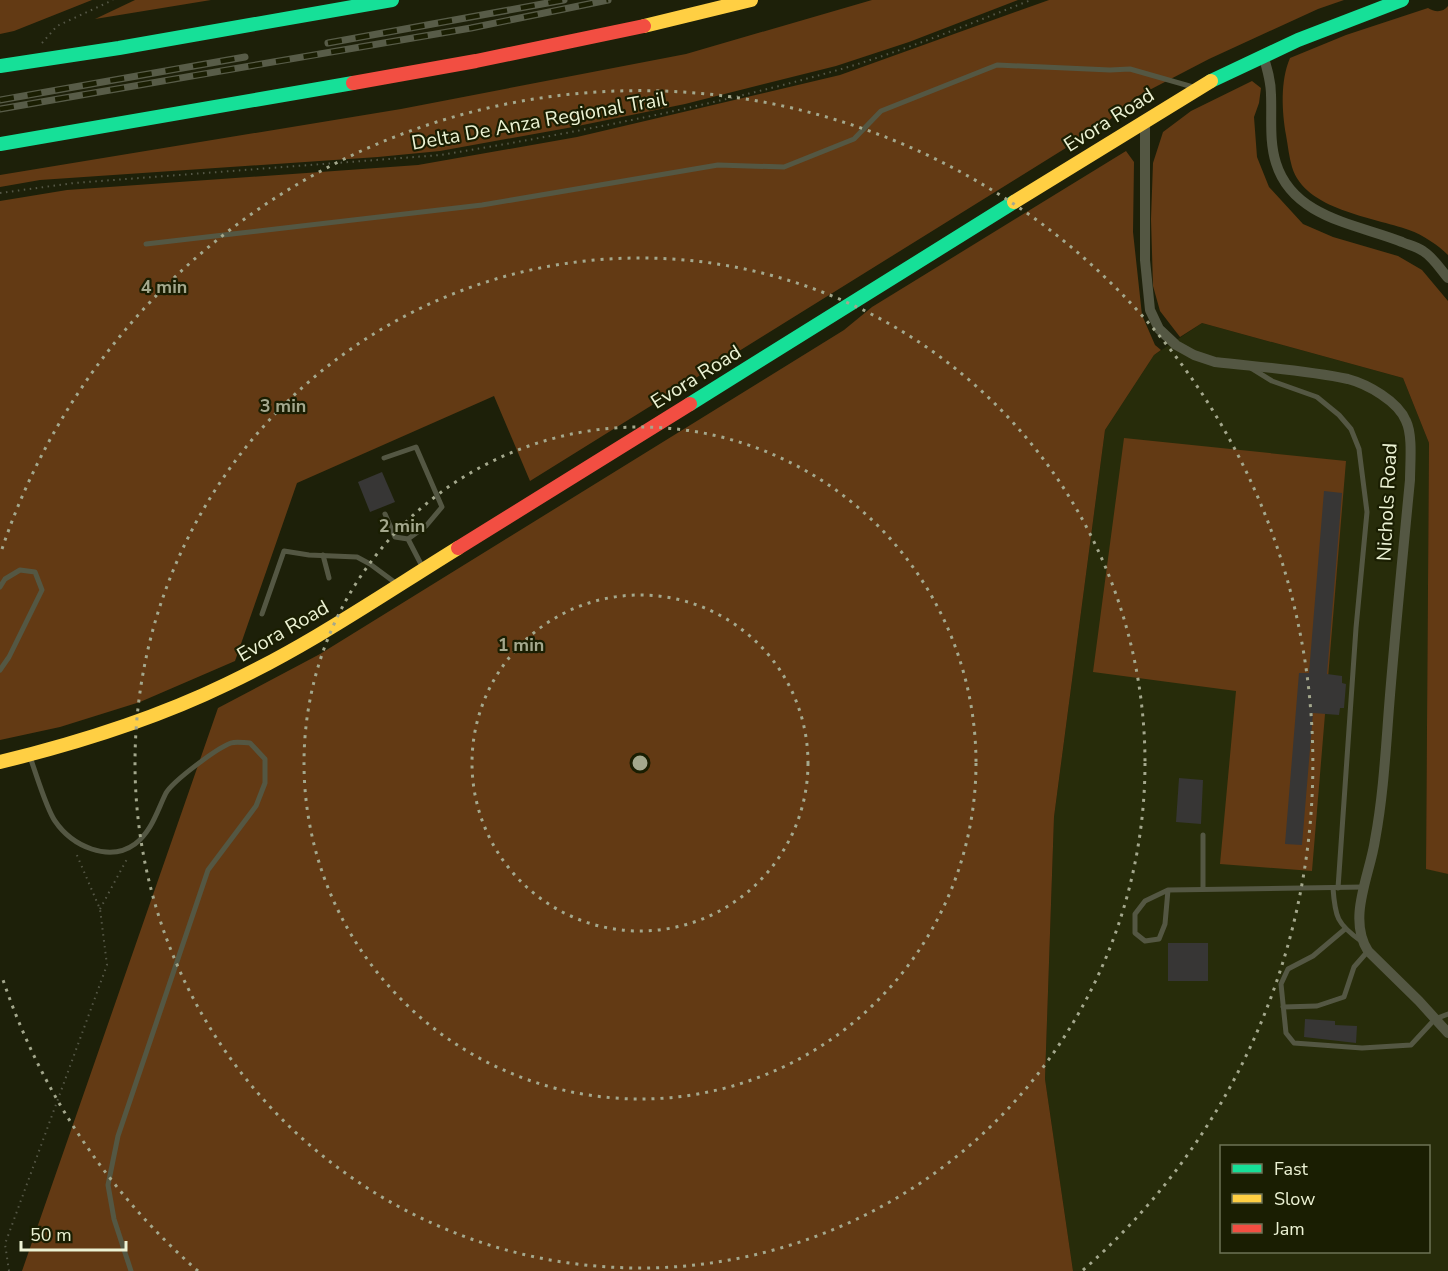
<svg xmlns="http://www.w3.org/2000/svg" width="1448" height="1271" font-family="'Nunito Sans',sans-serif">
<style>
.built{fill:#272c0a;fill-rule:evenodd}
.green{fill:#633a14}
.building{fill:#373635}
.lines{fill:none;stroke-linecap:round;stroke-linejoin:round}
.path{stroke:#555746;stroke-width:2;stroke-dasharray:1.5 4.5;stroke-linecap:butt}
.lane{stroke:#545743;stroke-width:5}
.street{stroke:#545743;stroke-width:10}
.fast{stroke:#16e098;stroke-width:14}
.slow{stroke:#ffcf43;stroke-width:14}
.jam{stroke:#f24e42;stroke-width:14}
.rail-casing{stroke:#585c48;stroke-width:7}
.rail{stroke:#1a1e02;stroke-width:4.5;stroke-dasharray:14;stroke-linecap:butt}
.ring{fill:none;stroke:#a4a88d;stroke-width:3;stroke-dasharray:3 6}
.labels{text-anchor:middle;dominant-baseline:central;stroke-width:4.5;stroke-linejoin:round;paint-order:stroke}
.street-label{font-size:20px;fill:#ecf2d4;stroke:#1a1e02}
.centre{fill:#a4a88d;stroke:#1a1e02;stroke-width:3}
.ring-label{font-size:18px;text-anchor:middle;font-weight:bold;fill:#a4a88d;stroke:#1a1e02;stroke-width:4.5;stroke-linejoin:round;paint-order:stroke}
</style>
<rect width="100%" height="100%" fill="#1d2009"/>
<!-- built -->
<path class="built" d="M1202 323 1403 378 1429 443 1426 868 1448 874V1271H1073L1045 1079 1054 817 1105 430 1154 355ZM1222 1146H1428V1252H1222Z"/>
<!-- green -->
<g class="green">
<path d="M0 0H92L14 31 0 34Z"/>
<path d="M135 0H211L95 19Z"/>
<path d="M872 0H1018L909 42 836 66 685 104 573 127 440 151 378 157 40 180 0 187V175L401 109 686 54Z"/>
<path d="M1049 0H1344L1318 9 1209 59 1136 97 1106 123 530 481 494 396 297 483 235 661 140 702 60 727 0 740V201L67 190 418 165 577 137 840 75Z"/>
<path d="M1448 6V255C1438 245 1423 235 1409 230 1373 217 1305 210 1292 167 1289 157 1288 146 1286 135 1282 112 1280 81 1290 58L1346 35 1428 8C1434 12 1443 13 1448 6Z"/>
<path d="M1252 81 1261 88 1259 103 1254 117 1257 157 1269 187 1303 224 1333 237 1398 256 1422 270 1448 301V874L1426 869 1429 443 1403 378 1202 323 1180 337 1160 311 1153 286 1151 219 1153 163 1163 132 1191 111Z"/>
<path d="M1126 151 1134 162 1133 232 1142 315 1155 345 1161 350 1154 355 1105 430 1054 817 1045 1079 1073 1271H22L218 708 320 654 844 330 872 307Z"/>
<path d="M1124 438 1346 461 1312 871 1220 864 1236 691 1093 672Z"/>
</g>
<!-- building -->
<g class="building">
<path d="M382 472 395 502 370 512 358 482Z"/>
<path d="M1324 491 1342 493 1327 674 1342 676V683L1346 684 1344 708H1340L1339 715 1313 713 1302 845 1285 844 1299 673H1309Z"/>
<path d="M1179 778 1203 780 1201 824 1176 822Z"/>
<rect x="1168" y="943" width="40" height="38"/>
<path d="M1305 1019 1335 1021V1025L1357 1026 1356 1043 1304 1037Z"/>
</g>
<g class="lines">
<!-- path -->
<g class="path">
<path d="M42 43 57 26 113 0"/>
<path d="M0 193 74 183 441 155C574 133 708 107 838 70 903 51 967 25 1031 0"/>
<path d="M100 909 127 859"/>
<path d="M9 1271 5 1244 107 965 100 909 76 853"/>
</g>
<!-- lane -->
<g class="lane">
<path d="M146 244 482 205 718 165 784 167 854 139 881 111 997 65 1110 70 1130 69 1193 87"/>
<path d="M1251 368 1272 381 1317 397 1339 415 1351 429 1359 449 1367 512 1356 628 1338 888"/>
<path d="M384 458 416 447 442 507 426 526 408 539"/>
<path d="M385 514 395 537 408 539 423 568"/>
<path d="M323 555 329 578"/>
<path d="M0 587 5 579 20 570 35 572 42 590 9 657 0 670"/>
<path d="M262 614 284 551 309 555 357 557 370 564 397 584"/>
<path d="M30 757C36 773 46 808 55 821 72 846 109 863 135 844 152 831 157 811 166 793 173 781 217 748 231 743 237 741 244 743 250 743L265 759V783L256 806 208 870 118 1136 108 1185 114 1219 131 1271"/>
<path d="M1333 888C1335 917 1337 924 1361 941"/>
<path d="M1203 889V835"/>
<path d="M1168 890 1165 924 1159 939 1145 941 1135 933V914L1145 901 1168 890 1363 887"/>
<path d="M1345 929 1313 956 1288 969 1281 984 1286 1033 1294 1043 1362 1048 1411 1045 1435 1019 1448 1014"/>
<path d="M1283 1007 1317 1006 1344 997 1354 967 1368 951"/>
</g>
<!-- street -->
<g class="street">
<path d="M1263 55C1267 68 1271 81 1271 95 1272 118 1269 141 1276 163 1293 218 1357 224 1402 242 1409 245 1417 247 1423 251 1433 257 1441 270 1448 278"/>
<path d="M1145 121V260L1150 310 1159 329 1176 345 1194 355 1215 362C1259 367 1305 370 1348 379 1367 384 1398 401 1406 421 1413 435 1410 464 1410 480 1403 552 1396 623 1390 695 1386 743 1384 792 1375 840 1370 875 1347 918 1368 951L1419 1001 1448 1033"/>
</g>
<!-- fast -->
<g class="fast">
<path d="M0 66 119 48 392 0"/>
<path d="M1211 81 1298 40 1402 0"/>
<path d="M0 144 353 83"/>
<path d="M690 404 1014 202"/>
</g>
<!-- slow -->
<g class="slow">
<path d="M644 26 751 0"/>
<path d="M1014 202 1211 81"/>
<path d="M0 762C78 743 155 719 227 684 308 646 382 595 458 548"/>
</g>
<!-- jam -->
<g class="jam">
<path d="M353 83 476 61 644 26"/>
<path d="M458 548 690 404"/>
</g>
<!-- rail casing -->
<g class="rail-casing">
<g id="rail">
<path d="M328 43 564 0"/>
<path d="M0 100 245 57"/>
<path d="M0 109 471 28 608 0"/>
</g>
</g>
<!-- rail -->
<use href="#rail" class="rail"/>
</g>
<!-- distance rings -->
<g class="ring">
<circle cx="640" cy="763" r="168"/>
<circle cx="640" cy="763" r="336"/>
<circle cx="640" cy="763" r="505"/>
<path d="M198 1271A673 673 0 0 1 2 977M2 549A673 673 0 1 1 1082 1271"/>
</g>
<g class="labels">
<!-- street labels -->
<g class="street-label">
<text transform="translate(1109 120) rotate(-32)">Evora Road</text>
<text transform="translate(539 121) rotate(-10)">Delta De Anza Regional Trail</text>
<text transform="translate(696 377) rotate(-32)">Evora Road</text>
<text transform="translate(1387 502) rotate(-87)">Nichols Road</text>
<text transform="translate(283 631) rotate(-30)">Evora Road</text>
</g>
</g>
<circle cx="640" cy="763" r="9" class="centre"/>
<g class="ring-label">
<text x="164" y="293">4 min</text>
<text x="283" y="412">3 min</text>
<text x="402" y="532">2 min</text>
<text x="521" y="651">1 min</text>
</g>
<!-- legend -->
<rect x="1220" y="1145" width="210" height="108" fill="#1a1e02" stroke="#6e7356" stroke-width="1.5"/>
<rect x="1232" y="1164" width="30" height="9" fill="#16e098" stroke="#6e7356" stroke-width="1.5"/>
<text x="1274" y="1175" font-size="18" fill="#ecf2d4">Fast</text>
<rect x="1232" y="1194" width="30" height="9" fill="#ffcf43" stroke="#6e7356" stroke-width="1.5"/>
<text x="1274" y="1205" font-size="18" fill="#ecf2d4">Slow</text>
<rect x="1232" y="1224" width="30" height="9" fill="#f24e42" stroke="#6e7356" stroke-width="1.5"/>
<text x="1274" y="1235" font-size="18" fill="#ecf2d4">Jam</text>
<!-- scale -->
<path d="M21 1241v9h105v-9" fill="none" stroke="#ecf2d4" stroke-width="3"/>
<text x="30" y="1241" font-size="18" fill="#ecf2d4" stroke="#1a1e02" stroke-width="4.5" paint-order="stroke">50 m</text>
</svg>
